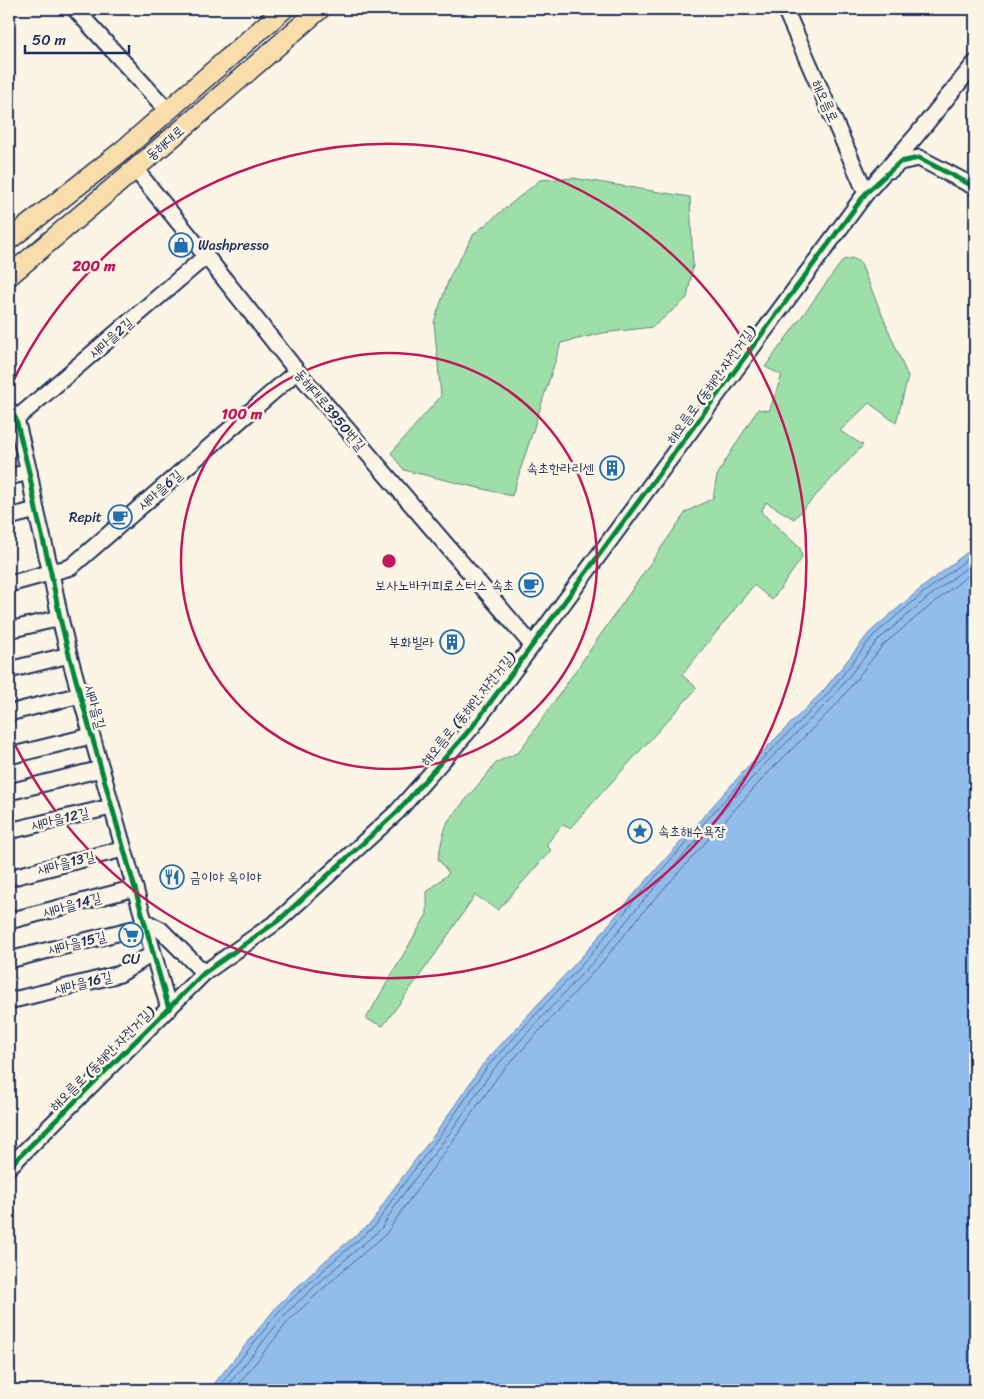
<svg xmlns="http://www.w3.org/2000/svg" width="984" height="1399" font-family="Sriracha,'Poor Story',sans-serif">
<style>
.green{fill:#9edea8;stroke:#5c8683}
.water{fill:#92bdeb;stroke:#6284b3}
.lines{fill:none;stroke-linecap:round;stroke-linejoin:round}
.shore{stroke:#4b6896;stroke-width:1}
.minor-casing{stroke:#1b2f5e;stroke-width:19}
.major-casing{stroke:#1b2f5e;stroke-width:22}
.minor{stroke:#fcf5e5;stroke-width:15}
.major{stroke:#f9deab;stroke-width:19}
.cycleway-casing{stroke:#fcf5e5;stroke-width:8}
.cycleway{stroke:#00873e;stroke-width:5}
.ring{fill:none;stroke:#c2185b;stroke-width:2.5}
.labels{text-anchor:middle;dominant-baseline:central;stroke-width:5;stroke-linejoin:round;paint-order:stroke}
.street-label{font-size:14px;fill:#1b2f5e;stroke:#fcf5e5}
.poi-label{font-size:14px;fill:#1b2f5e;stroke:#fcf5e5;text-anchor:end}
.centre{fill:#c2185b;stroke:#fcf5e5;stroke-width:2.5}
.ring-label{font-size:15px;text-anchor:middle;font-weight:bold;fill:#c2185b;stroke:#fcf5e5;stroke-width:5;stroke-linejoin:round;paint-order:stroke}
</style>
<rect width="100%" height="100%" fill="#fcf5e5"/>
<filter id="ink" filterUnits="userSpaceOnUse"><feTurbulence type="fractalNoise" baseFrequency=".02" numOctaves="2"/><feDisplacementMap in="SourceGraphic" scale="10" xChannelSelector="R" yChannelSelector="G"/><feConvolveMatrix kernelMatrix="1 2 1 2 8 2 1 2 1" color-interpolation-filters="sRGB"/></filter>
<g filter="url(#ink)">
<!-- green -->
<g class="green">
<path d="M573 178 690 197 693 266 687 298 653 327 603 333 561 343 512 496 404 470 391 453 441 396 434 322 450 276 474 234 540 180Z"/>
<path d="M852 258 860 262 908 377 896 423 869 403 840 431 863 445 794 519 766 502 761 512 800 548 802 558 772 600 754 585 682 675 697 688 570 828 562 825 546 845 551 850 498 910 475 895 434 956 383 1026 366 1019 427 914V892L449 873 438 859 443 835 448 821 497 762 519 752 686 512 713 498 717 476 724 463 758 409 769 411 782 375 765 367 843 260Z"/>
</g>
<!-- water -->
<path class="water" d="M975 546V1390H209L278 1305 326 1260 372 1222 389 1195 440 1127 483 1064 585 953 629 900 751 763 823 691 870 632 919 590Z"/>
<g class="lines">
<!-- shore -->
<g class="shore">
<path d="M216 1390 281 1309 330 1264 376 1225 393 1198 444 1130 487 1067 589 957 632 903 755 766 827 695 873 636 922 594 975 553"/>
<path d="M224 1390 286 1313 334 1269 381 1229 398 1201 449 1134 492 1071 594 961 637 908 759 770 831 699 878 640 926 599 975 561"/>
<path d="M234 1390 291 1318 339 1274 386 1234 405 1206 455 1138 498 1076 599 966 643 912 765 776 837 704 883 645 931 605 975 570"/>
</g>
<!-- minor casing -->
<g class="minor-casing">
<g id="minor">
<path d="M75 9 167 110"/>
<path d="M785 9 866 193"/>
<path d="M135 169 206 256 297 371 532 645"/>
<path d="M891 170 900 162 919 158 975 187"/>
<path d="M9 410 16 419 29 472 36 510 51 573 60 618 69 655 169 1009"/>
<path d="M16 419 206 256"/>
<path d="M9 477 29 472"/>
<path d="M9 517 36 510"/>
<path d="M9 584 71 567 297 371"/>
<path d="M9 630 60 618"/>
<path d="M9 670 69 655"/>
<path d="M9 713 80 695"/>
<path d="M9 756 91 736"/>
<path d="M9 792 101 769"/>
<path d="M9 831 111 807"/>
<path d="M9 878 123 849"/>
<path d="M9 921 135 888"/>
<path d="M144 921 161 930 204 973"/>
<path d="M9 960 145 926"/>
<path d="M9 1001 120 974 142 960 153 954"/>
<path d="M9 1167 204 973 279 920 397 812 472 727 866 193 916 136 975 63"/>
</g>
</g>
<!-- major casing -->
<g class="major-casing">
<g id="major">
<path d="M9 240 122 151 284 9"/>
<path d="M9 276 188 124 320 9"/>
</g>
</g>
<!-- minor -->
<use href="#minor" class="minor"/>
<!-- major -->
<use href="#major" class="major"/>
<!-- cycleway casing -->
<g class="cycleway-casing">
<g id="cycleway">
<path d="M9 410 16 419 29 472 36 510 51 573 60 618 69 655 169 1009"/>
<path d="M9 1167 204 973 279 920 397 812 472 727 866 193 900 162 919 158 975 187"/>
</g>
</g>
<!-- cycleway -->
<use href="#cycleway" class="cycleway"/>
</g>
</g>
<!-- distance rings -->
<g class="ring">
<circle cx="389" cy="561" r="208"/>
<path d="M10 388A417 417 0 1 1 10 734"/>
</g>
<!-- icons -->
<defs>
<g id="shop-ring" transform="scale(1.25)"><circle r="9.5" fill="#fcf5e5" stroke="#1f6fb2" stroke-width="1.5"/><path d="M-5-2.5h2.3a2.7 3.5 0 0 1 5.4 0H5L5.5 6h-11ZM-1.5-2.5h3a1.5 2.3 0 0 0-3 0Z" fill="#1f6fb2"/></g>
<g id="building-ring" transform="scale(1.25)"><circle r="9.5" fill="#fcf5e5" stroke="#1f6fb2" stroke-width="1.5"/><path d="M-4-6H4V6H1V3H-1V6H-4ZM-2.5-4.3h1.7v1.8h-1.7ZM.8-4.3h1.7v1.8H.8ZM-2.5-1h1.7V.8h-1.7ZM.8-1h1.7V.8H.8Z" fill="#1f6fb2"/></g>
<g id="cafe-ring" transform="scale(1.25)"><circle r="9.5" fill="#fcf5e5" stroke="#1f6fb2" stroke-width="1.5"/><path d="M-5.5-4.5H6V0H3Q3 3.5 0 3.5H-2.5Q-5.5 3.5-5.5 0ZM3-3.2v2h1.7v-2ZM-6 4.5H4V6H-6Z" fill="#1f6fb2"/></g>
<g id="sight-ring" transform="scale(1.25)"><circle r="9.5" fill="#fcf5e5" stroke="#1f6fb2" stroke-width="1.5"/><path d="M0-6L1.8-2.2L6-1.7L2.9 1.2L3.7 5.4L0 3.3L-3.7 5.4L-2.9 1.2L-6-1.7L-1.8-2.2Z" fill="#1f6fb2"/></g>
<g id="restaurant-ring" transform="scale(1.25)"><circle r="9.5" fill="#fcf5e5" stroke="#1f6fb2" stroke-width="1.5"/><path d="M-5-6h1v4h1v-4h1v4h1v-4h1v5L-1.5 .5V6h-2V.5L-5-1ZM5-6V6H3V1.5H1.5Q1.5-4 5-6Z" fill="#1f6fb2"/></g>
<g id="supermarket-ring" transform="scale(1.25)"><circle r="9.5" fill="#fcf5e5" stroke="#1f6fb2" stroke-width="1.5"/><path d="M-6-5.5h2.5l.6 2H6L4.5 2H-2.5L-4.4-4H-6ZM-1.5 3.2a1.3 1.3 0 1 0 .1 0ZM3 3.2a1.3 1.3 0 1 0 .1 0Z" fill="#1f6fb2"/></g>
</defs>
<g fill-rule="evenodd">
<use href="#shop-ring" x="181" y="245"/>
<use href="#building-ring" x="612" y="468"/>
<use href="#cafe-ring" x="120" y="517"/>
<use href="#cafe-ring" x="531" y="585"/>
<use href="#building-ring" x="452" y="642"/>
<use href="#sight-ring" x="640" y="831"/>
<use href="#restaurant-ring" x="172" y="877"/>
<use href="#supermarket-ring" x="131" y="935"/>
</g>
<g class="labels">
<!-- street labels -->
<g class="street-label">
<text transform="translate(825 101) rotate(66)">해오름로</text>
<text transform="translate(165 143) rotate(-40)">동해대로</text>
<text transform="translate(111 338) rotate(-41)">새마을2길</text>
<text transform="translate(711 385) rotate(-54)">해오름로 (동해안 자전거길)</text>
<text transform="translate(330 410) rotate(50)">동해대로3950번길</text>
<text transform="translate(160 490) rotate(-41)">새마을6길</text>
<text transform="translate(95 707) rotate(75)">새마을길</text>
<text transform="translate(468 709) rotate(-51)">해오름로 (동해안 자전거길)</text>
<text transform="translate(60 819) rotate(-13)">새마을12길</text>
<text transform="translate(66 863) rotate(-14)">새마을13길</text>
<text transform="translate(72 905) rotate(-15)">새마을14길</text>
<text transform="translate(77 943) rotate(-14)">새마을15길</text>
<text transform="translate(83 983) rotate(-13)">새마을16길</text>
<text transform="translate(102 1059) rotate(-45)">해오름로 (동해안 자전거길)</text>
</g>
<!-- poi labels -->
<g class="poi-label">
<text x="198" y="245" text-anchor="start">Washpresso</text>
<text x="594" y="468">속초한라리센</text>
<text x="102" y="517">Repit</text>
<text x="514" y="585">보사노바커피로스터스 속초</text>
<text x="434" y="642">부화빌라</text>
<text x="658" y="831" text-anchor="start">속초해수욕장</text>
<text x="190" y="877" text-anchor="start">금이야 옥이야</text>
<text x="131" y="959" text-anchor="middle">CU</text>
</g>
</g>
<circle cx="389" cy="561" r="8" class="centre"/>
<g class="ring-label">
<text x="94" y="271">200 m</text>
<text x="242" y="419">100 m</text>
</g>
<!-- margin -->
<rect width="984" height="1399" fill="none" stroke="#fcf5e5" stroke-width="30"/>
<rect x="15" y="15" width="954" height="1369" fill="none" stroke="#1b2f5e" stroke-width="2" filter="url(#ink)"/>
<!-- scale -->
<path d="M25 45v8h104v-8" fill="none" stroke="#1b2f5e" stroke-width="2.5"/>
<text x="32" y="45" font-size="15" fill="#1b2f5e" stroke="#fcf5e5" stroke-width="4" paint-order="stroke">50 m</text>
</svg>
